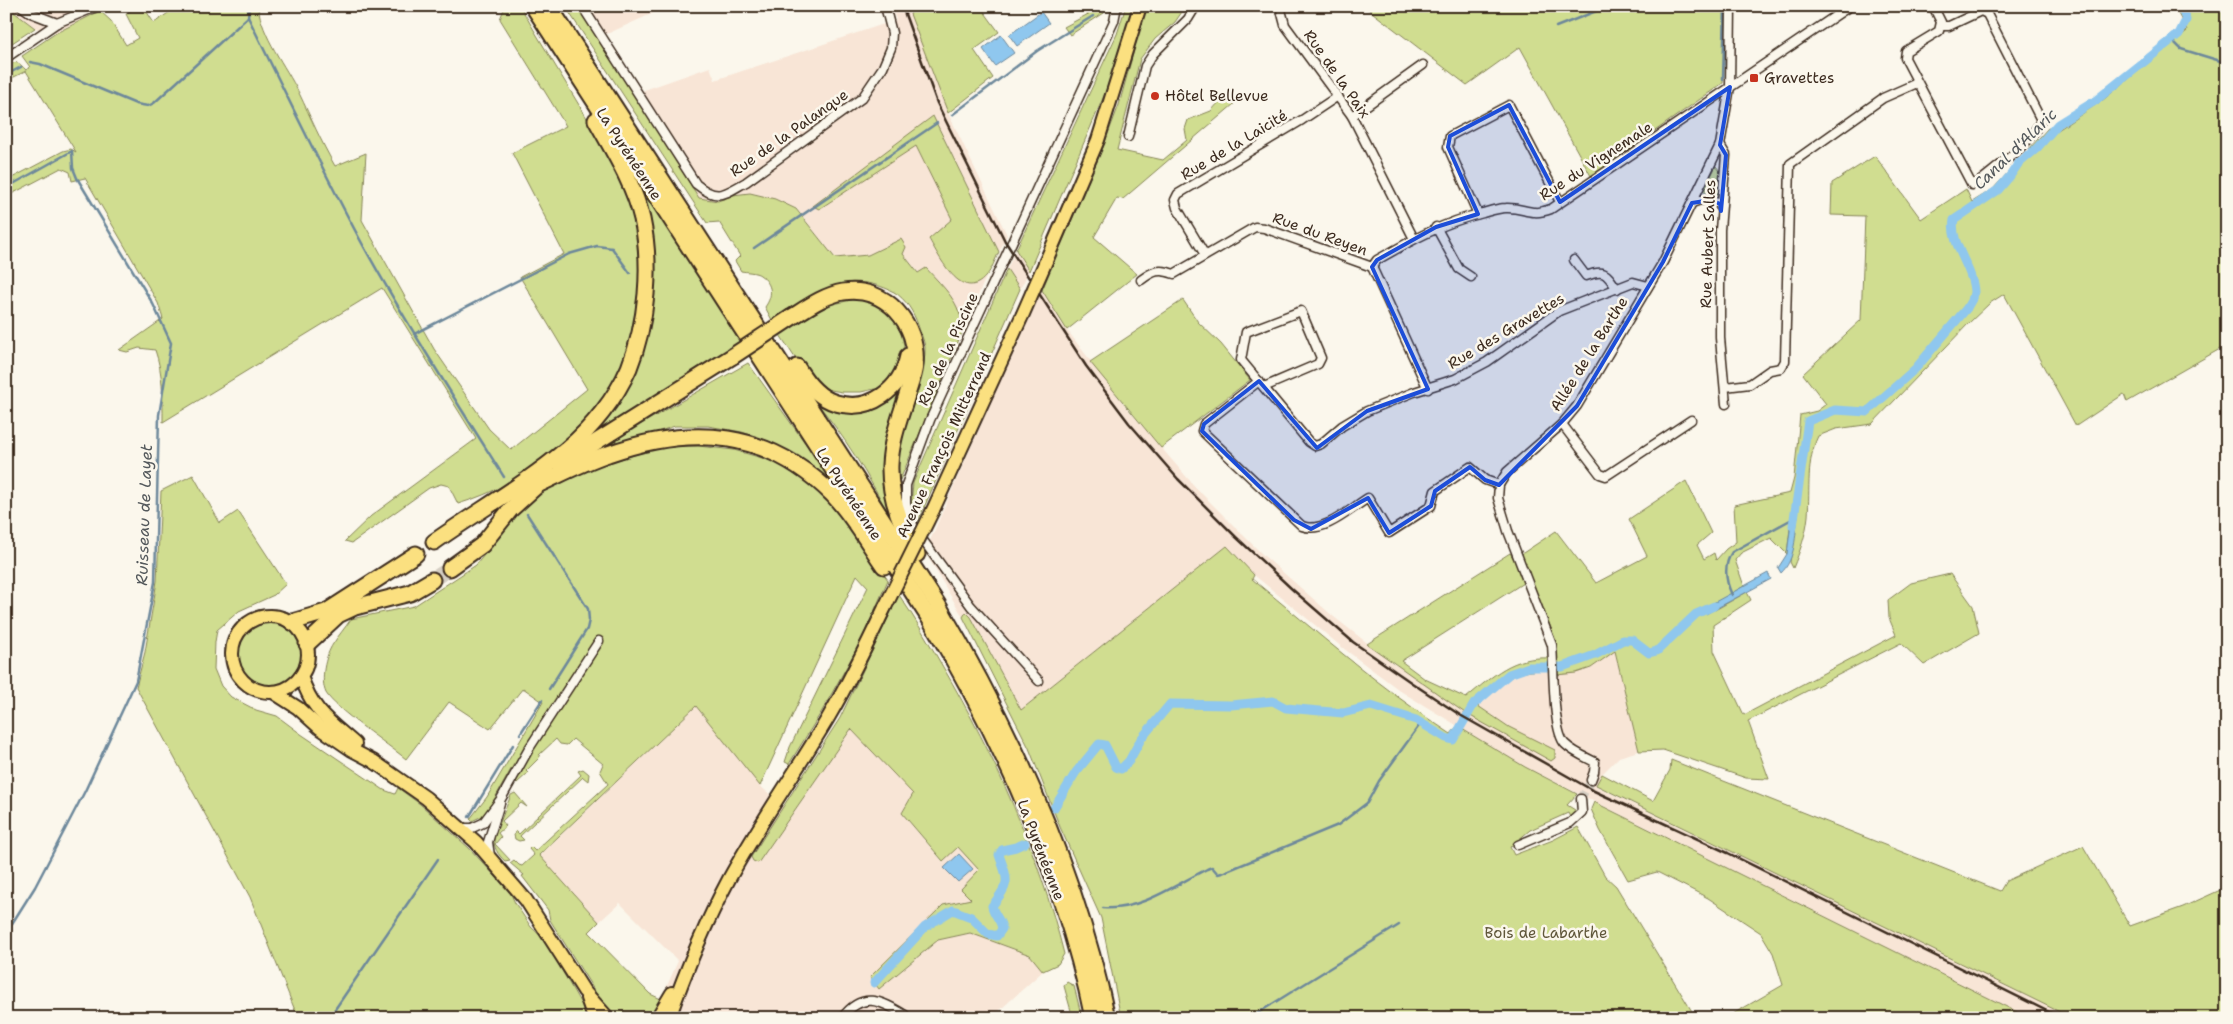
<svg xmlns="http://www.w3.org/2000/svg" width="2233" height="1024" font-family="'Shantell Sans',sans-serif">
<style>
.built{fill:#f8e5d6}
.green{fill:#d0dd90;stroke:#868457}
.water{fill:#8fc7ee;stroke:#6d889b}
.lines{fill:none;stroke-linecap:round;stroke-linejoin:round}
.stream{stroke:#6d889b;stroke-width:2.5}
.canal{stroke:#8fc7ee;stroke-width:9}
.minor-tunnel{stroke:#d5cec3;stroke-width:8;stroke-dasharray:8 4;stroke-linecap:butt}
.motorway-tunnel{stroke:#d5cec3;stroke-width:15;stroke-dasharray:15 8;stroke-linecap:butt}
.minor-casing{stroke:#3b2a1e;stroke-width:11}
.primary-casing{stroke:#3b2a1e;stroke-width:16}
.motorway-casing{stroke:#3b2a1e;stroke-width:19}
.minor{stroke:#fbf7ec;stroke-width:8}
.primary{stroke:#fbe080;stroke-width:12}
.motorway{stroke:#fbe080;stroke-width:15}
.rail{stroke:#3b2a1e;stroke-width:2.5}
.primary-bridge-casing{stroke:#3b2a1e;stroke-width:16;stroke-linecap:butt}
.motorway-bridge-casing{stroke:#3b2a1e;stroke-width:19;stroke-linecap:butt}
.primary-bridge{stroke:#fbe080;stroke-width:12}
.motorway-bridge{stroke:#fbe080;stroke-width:15}
.marked{fill:#1d4ed8;fill-opacity:0.2;stroke:#1d4ed8;stroke-width:4;stroke-linejoin:round}
.poi-dot{fill:#c8321e;stroke:#fbf7ec;stroke-width:2}
.labels{text-anchor:middle;dominant-baseline:central;stroke-width:5;stroke-linejoin:round;paint-order:stroke}
.street-label{font-size:15px;fill:#3b2a1e;stroke:#fbf7ec}
.poi-label{font-size:15px;fill:#3b2a1e;stroke:#fbf7ec;text-anchor:start}
.park-label{font-size:15px;fill:#60573a;stroke:#fbf7ec}
.water-label{font-size:16px;font-style:italic;fill:#54595c;stroke:#fbf7ec}
</style>
<rect width="100%" height="100%" fill="#fbf7ec"/>
<filter id="ink" filterUnits="userSpaceOnUse"><feTurbulence type="fractalNoise" baseFrequency=".02" numOctaves="2"/><feDisplacementMap in="SourceGraphic" scale="10" xChannelSelector="R" yChannelSelector="G"/><feConvolveMatrix kernelMatrix="1 2 1 2 8 2 1 2 1" color-interpolation-filters="sRGB"/></filter>
<g filter="url(#ink)">
<!-- built -->
<g class="built">
<path d="M7 6H109L56 33 35 28Z"/>
<path d="M577 6H669L598 38Z"/>
<path d="M891 6H908L948 113 1007 235 999 252 933 116 819 209 916 145 953 220 929 240 974 285 986 277 963 330 962 319 927 268 919 273 903 254 881 250 868 255 835 258 797 209 775 199 750 193 733 195 718 201 699 198 633 94 710 67 715 80 896 20Z"/>
<path d="M1016 250 1029 271 1020 289 1007 269Z"/>
<path d="M1042 290 1067 330 1126 407 1197 489 1263 555 1334 617 1394 664 1509 727 1478 706 1498 686 1517 674 1530 670H1547L1557 675 1591 668 1615 651 1639 751 1619 757 1602 774 1596 786 2072 1018H2029L1525 767 1402 692 1343 648 1254 575 1227 546 1021 710 971 617 966 613 963 617 925 552 1032 307Z"/>
<path d="M696 706 760 786 784 806 751 857 758 863 851 729 913 794 902 813 942 861 958 847 980 870 971 899 888 960 870 977 879 989 938 940 970 933 1030 955 1043 971 991 1018H895L886 1012 867 1010 859 1018H650L655 1013 678 961 620 903 599 922 539 856Z"/>
</g>
<!-- green -->
<g class="green">
<path d="M6 6 35 28 6 47Z"/>
<path d="M137 6H143L154 23 178 6H258C262 37 285 65 299 93 311 118 321 142 335 166L366 153 362 220 434 349 489 429 511 450 587 389 520 277 564 254 512 153 566 126 500 19 504 9 503 6H520C540 41 561 75 582 110 603 145 627 181 636 222 642 250 641 276 636 304 634 323 631 346 623 363 593 431 528 483 458 504L449 486 441 484 429 488 352 543 345 541 371 516 476 439 382 288 163 422C163 397 163 373 155 350L139 348 127 352 119 350 163 319 158 303 85 178 72 181 70 172 61 168 6 197V181L63 151 71 149 76 152 26 71 6 81V66C17 60 18 62 26 70L30 67 22 56 56 33 100 11 111 21 126 45 138 38 126 14Z"/>
<path d="M565 6H578L699 198 718 201 733 195 750 193 775 199 796 209 835 258 868 255 901 239 906 247 903 254 918 273 926 268C945 289 960 301 963 330L900 480C883 445 927 386 925 347 924 340 920 332 918 325 914 313 906 299 894 292 843 267 816 295 772 320L765 307C773 296 773 284 760 275 756 272 746 272 741 271L735 261 740 256 719 222 707 223Z"/>
<path d="M917 6H980L999 32 974 50 993 78 948 113 910 14Z"/>
<path d="M1095 6H1109L1104 13 1070 35 1064 27 1094 11Z"/>
<path d="M1126 6H1132V10L1112 77 1029 271 1016 250 1117 34Z"/>
<path d="M1146 6H1186L1175 22 1155 39 1140 59 1117 150 1163 160 1187 140 1185 129 1188 120 1211 111 1220 101 1228 98 1234 104 1123 199 1117 198 1094 237 1137 274 1067 330 1042 290 1103 147 1119 105Z"/>
<path d="M1364 6H1726L1723 83 1591 176 1520 47 1467 85Z"/>
<path d="M2174 6H2227V345L2127 402 2124 394 2076 426 2004 294 1990 303 1969 323 1872 424 1836 429 1818 436C1806 462 1810 488 1808 516 1806 535 1800 551 1793 568L1790 562 1798 515 1791 520 1787 554 1771 538 1741 553 1735 560 1744 586 1712 605 1715 610 1747 592 1751 600 1713 625 1714 651 1744 715 1896 635 1889 618 1888 600 1911 583 1950 574 1973 606 1979 633 1924 665 1901 643 1748 721 1769 779 1746 778 1663 750 1639 751 1615 651 1591 668 1576 673 1556 675V641L1531 578 1401 661 1425 679 1466 698C1494 675 1512 656 1550 658L1547 670C1511 670 1502 682 1478 706L1509 727 1555 750V758L1551 761 1465 713 1367 644 1510 553 1514 559 1556 531 1596 583 1647 556 1629 519 1686 481 1711 533 1697 545 1704 559 1714 553 1716 560 1726 549 1736 542 1734 505 1790 493 1794 478 1800 415 1817 411 1826 404 1803 374 1861 320 1865 216 1831 215 1832 183 1875 156 1921 219 1966 189 1972 202 1993 189 2048 128 2058 130 2103 100 2187 31Z"/>
<path d="M933 116 999 252C995 259 992 270 986 276 962 305 939 256 929 239L952 219 916 146 819 209 813 206Z"/>
<path d="M1716 166 1720 171 1719 196 1713 193 1703 192Z"/>
<path d="M634 174 740 342 634 410 594 433 644 326Z"/>
<path d="M1007 269 1020 289 918 521C909 511 912 496 913 483Z"/>
<path d="M851 300 867 301 883 308 894 320 901 333 904 345 903 360 890 382 879 388 861 392H842L820 388 805 373 780 335 825 306Z"/>
<path d="M1183 300 1198 322 1221 344 1250 380 1161 448 1090 362Z"/>
<path d="M748 363 833 482 829 486 771 442 742 432 708 426H675L602 450 601 447Z"/>
<path d="M894 393 901 397 892 516 890 517C868 474 844 436 814 399L827 404Z"/>
<path d="M698 446 734 450 776 462 816 489 844 518 888 580 861 641 822 711 789 764 785 762 790 747 868 587 857 575 760 786 696 706 539 855 599 922 589 932 650 994 661 999 650 1018H618L606 1009 550 920 548 910 522 876 524 875 510 863 514 860 519 865 522 866 534 855 529 849 531 847 535 851 608 784 600 771 603 764 573 739 567 745 560 744 556 739 539 755 540 757 526 771 528 773 517 783 515 781 519 766 514 764 486 814 482 818 480 817 472 821 470 819 487 797 543 702 523 688 490 729 449 702 406 759C389 745 335 709 326 693 320 680 325 656 333 644 338 636 345 628 351 619L414 606 476 565 515 516 541 492 569 478 594 467 661 447Z"/>
<path d="M193 475 220 523 238 511 286 584 274 595 239 611 217 630 215 642 214 669 221 686 231 697 256 710 277 716 301 734 384 790 395 794 398 788 420 804 469 848 510 892 515 903 531 927 544 939 589 1018H516L513 1015 509 1018H298L250 897 136 687 145 652 157 581 161 491Z"/>
<path d="M1227 546 1254 575 1252 579C1317 632 1380 688 1451 734L1457 726 1525 767 1577 794 1567 805 1575 810 1572 821 1568 813 1530 830 1510 847 1514 855 1553 840 1578 827 1605 876 1616 886 1696 1018H1121L1101 918 1060 827 1029 748 963 617 966 612 971 617 1021 710Z"/>
<path d="M899 595C915 618 929 643 943 667 995 756 1039 854 1064 954L1058 964 1043 971 1030 955 970 933 938 940 879 989 870 977 943 905 971 899 961 889 979 870 958 847 943 861 902 813 913 794 851 729 758 863 753 861 751 857 840 718Z"/>
<circle cx="270" cy="654" r="31"/>
<path d="M1671 760 2000 891 2006 881 2083 846 2130 926 2183 907 2227 887V1018H2072L1596 785 1602 774 1653 801 1670 770Z"/>
<path d="M583 769 589 774 588 781 583 777 520 836 524 840 519 841 515 839 514 835 516 831 519 834 581 775 578 771Z"/>
<path d="M515 793 527 807 521 803 502 821 506 826 498 833 501 837 495 844 510 860 505 861C498 855 493 847 494 837L511 795Z"/>
<path d="M1594 802 2029 1018H1726L1783 985 1773 953 1761 933 1708 898 1657 872 1628 880 1600 830 1591 809Z"/>
<path d="M1067 982 1074 986 1082 1018H1073L1064 986Z"/>
</g>
<!-- water -->
<g class="water">
<path d="M1041 12 1049 23 1017 46 1009 35Z"/>
<path d="M1001 35 1014 53 995 66 983 49Z"/>
<path d="M1792 515H1798C1795 535 1796 559 1781 573L1778 568 1787 554Z"/>
<path d="M1768 573 1771 579 1706 614 1704 608Z"/>
<path d="M959 854 973 869 958 882 944 868Z"/>
</g>
<g class="lines">
<!-- stream -->
<g class="stream">
<path d="M248 17C286 94 323 172 364 247 408 326 456 401 504 477"/>
<path d="M248 17 249 6"/>
<path d="M1556 27 1609 6"/>
<path d="M2172 40 2181 49 2227 63"/>
<path d="M30 62 40 64 136 104 148 106 154 103 248 17"/>
<path d="M6 75 21 67"/>
<path d="M1723 79 1725 6"/>
<path d="M952 115 1037 51 1093 16"/>
<path d="M6 188 72 151 73 168 77 178 153 304 171 343 159 415 155 582 136 681 85 791 35 887 6 933"/>
<path d="M754 248 937 123"/>
<path d="M414 334 569 254 597 246 612 248 630 273"/>
<path d="M527 514 588 609 589 620 587 629 549 689"/>
<path d="M1732 595C1725 580 1723 566 1732 552L1792 519"/>
<path d="M520 734 542 700"/>
<path d="M469 817 513 745"/>
<path d="M1103 908C1140 911 1175 885 1207 869L1212 867 1218 874 1222 873 1338 825 1367 803 1379 781 1421 723"/>
<path d="M1253 1016 1399 925"/>
<path d="M329 1018 438 859"/>
</g>
<!-- canal -->
<g class="canal">
<path d="M1793 526 1808 421 1835 410 1867 412 1916 368 1967 308C1969 303 1974 298 1974 293 1974 268 1949 244 1954 220L1998 190 2010 176 2018 164 2037 148 2058 124 2095 101 2179 34 2186 20 2181 6"/>
<path d="M1054 808 1076 772 1099 744 1105 745 1116 767 1121 769 1129 761 1141 739 1170 704 1231 705 1273 701 1286 708 1343 713 1371 706 1416 720 1446 738 1453 740 1474 704 1509 674 1529 667H1562L1595 655 1623 640H1632L1649 653 1657 651 1696 614 1714 606"/>
<path d="M874 983 925 927 953 910 971 917 988 934 997 936 1002 929C1001 919 994 916 992 906 1010 883 1009 882 999 855L1002 850 1016 847 1025 843"/>
</g>
<!-- minor-tunnel -->
<path class="minor-tunnel" d="M1581 799 1591 780"/>
<!-- motorway-tunnel -->
<path class="motorway-tunnel" d="M432 580 450 568"/>
<!-- minor casing -->
<g class="minor-casing">
<g id="minor">
<path d="M21 6 31 13 57 23 98 6"/>
<path d="M582 6 696 184C718 202 724 194 746 182L862 98 883 67 891 48 892 33 885 6"/>
<path d="M1280 6 1285 25 1352 116 1414 239"/>
<path d="M1933 6 1941 22 1939 31 1906 51 1905 58 1972 185 1978 183C1998 166 2031 144 2041 120L1987 14 1981 11 1949 26H1942"/>
<path d="M6 58 57 23"/>
<path d="M1352 116 1423 65"/>
<path d="M1128 137 1145 66 1153 54 1188 19 1196 6"/>
<path d="M1720 145 1726 155 1720 230V338L1726 404"/>
<path d="M1692 203C1703 198 1709 199 1720 204L1721 210"/>
<path d="M1478 214 1448 147 1450 136 1509 105 1560 202"/>
<path d="M1436 227 1459 269 1471 277"/>
<path d="M1205 255 1177 208 1175 200 1178 194 1302 120 1338 96"/>
<path d="M1574 260 1586 276C1605 269 1606 273 1617 289"/>
<path d="M1372 267 1377 260C1412 240 1444 222 1483 213 1490 211 1498 208 1506 208 1524 207 1530 217 1551 209L1850 6"/>
<path d="M1141 280C1153 271 1159 268 1174 274L1255 227 1264 228 1372 267 1428 389"/>
<path d="M1259 381 1204 424 1202 431 1302 526C1324 534 1350 509 1368 498L1389 533 1431 506 1435 491 1470 467 1485 480 1499 485"/>
<path d="M1264 387 1318 364 1321 358 1301 311 1246 332 1241 360 1309 442 1315 446 1321 444 1342 426 1367 411 1414 392 1455 379 1487 362 1559 311 1633 282 1648 286"/>
<path d="M1725 387 1750 384 1770 370 1781 368 1785 361 1790 164 1883 98 1917 83"/>
<path d="M1562 424 1600 474 1606 476 1691 420"/>
<path d="M1039 681 971 606 914 528 906 504V485L930 420 1114 21 1117 6"/>
<path d="M1591 780 1594 772 1595 762C1585 757 1573 752 1565 744 1552 731 1554 664 1552 645L1508 531 1498 498 1499 485 1507 472 1562 424 1577 406 1663 262 1720 145 1730 87 1731 6"/>
<path d="M461 828H472L483 823 501 799 530 747 599 641"/>
<path d="M1518 845 1570 823 1582 812 1581 799"/>
<path d="M490 856 488 842 500 803"/>
<path d="M842 1018C862 991 880 1000 905 1015"/>
</g>
</g>
<!-- primary casing -->
<g class="primary-casing">
<g id="primary">
<path d="M1046 261 1098 140 1140 6"/>
<path d="M933 510 1022 316"/>
<circle cx="270" cy="654" r="38"/>
<path d="M301 676C312 711 329 721 355 744"/>
<path d="M273 692 298 708 320 728 352 750 373 761 426 798 476 842 526 900 584 991 608 1018"/>
<path d="M587 998 594 1018"/>
<path d="M657 1018 672 993"/>
<path d="M669 1018C686 970 705 924 729 879 759 824 796 772 828 718 849 682 867 645 885 607"/>
</g>
</g>
<!-- motorway casing -->
<g class="motorway-casing">
<g id="motorway">
<path d="M533 6 928 616C1002 740 1064 876 1093 1018"/>
<path d="M549 6 938 605C1013 733 1077 872 1107 1018"/>
<path d="M792 317C808 307 825 295 843 292 886 285 919 325 915 365 914 375 910 385 907 395 900 418 891 440 890 465 889 497 901 527 917 554"/>
<path d="M797 367C806 382 818 398 836 403 871 413 901 389 908 356"/>
<path d="M561 464 733 356"/>
<path d="M535 486C559 475 583 462 608 454 692 424 768 430 833 495 853 516 868 543 884 566"/>
<path d="M434 542C478 511 526 484 567 449 592 428 616 398 629 368 647 323 652 266 642 219 634 184 613 151 596 120"/>
<path d="M450 568 482 545 510 510 542 481"/>
<path d="M292 622 326 612 416 554"/>
<path d="M307 644 338 615 355 607 410 593 432 580"/>
</g>
</g>
<!-- minor -->
<use href="#minor" class="minor"/>
<!-- primary -->
<use href="#primary" class="primary"/>
<!-- motorway -->
<use href="#motorway" class="motorway"/>
<!-- rail -->
<path class="rail" d="M902 6 937 103 1005 241 1086 366 1129 423 1178 479 1236 537 1293 590 1353 642 1412 683 1460 715 1592 790 1728 853 2061 1018"/>
<!-- primary-bridge casing -->
<g class="primary-bridge-casing">
<g id="primary-bridge">
<path d="M1022 316 1046 261"/>
<path d="M885 607 933 510"/>
</g>
</g>
<!-- motorway-bridge casing -->
<g class="motorway-bridge-casing">
<path id="motorway-bridge" d="M733 356 792 317"/>
</g>
<!-- primary-bridge -->
<use href="#primary-bridge" class="primary-bridge"/>
<!-- motorway-bridge -->
<use href="#motorway-bridge" class="motorway-bridge"/>
</g>
</g>
<!-- marked area -->
<path class="marked" d="M1730 87 1720 145 1726 155 1721 211 1720 204 1711 200 1692 203 1663 262 1577 406 1499 485 1485 480 1470 467 1435 491 1431 506 1389 533 1368 498 1311 529 1294 520 1202 431 1204 424 1259 381 1317 448 1367 411 1428 389 1372 267 1377 260 1436 227 1478 214 1448 147 1450 136 1509 105 1560 202Z"/>
<!-- markers -->
<g class="poi-dot">
<rect x="1749" y="73" width="10" height="10" rx="2.5"/>
<circle cx="1155" cy="96" r="5"/>
</g>
<g class="labels">
<!-- street labels -->
<g class="street-label">
<text transform="translate(1337 74) rotate(55)">Rue de la Paix</text>
<text transform="translate(789 133) rotate(-35)">Rue de la Palanque</text>
<text transform="translate(1234 145) rotate(-31)">Rue de la Laicité</text>
<text transform="translate(629 154) rotate(57)">La Pyrénéenne</text>
<text transform="translate(1596 161) rotate(-33)">Rue du Vignemale</text>
<text transform="translate(1320 234) rotate(20)">Rue du Reyen</text>
<text transform="translate(1708 244) rotate(-88)">Rue Aubert Salles</text>
<text transform="translate(1506 331) rotate(-31)">Rue des Gravettes</text>
<text transform="translate(948 349) rotate(-65)">Rue de la Piscine</text>
<text transform="translate(1589 354) rotate(-58)">Allée de la Barthe</text>
<text transform="translate(944 445) rotate(-65)">Avenue François Mitterrand</text>
<text transform="translate(849 494) rotate(57)">La Pyrénéenne</text>
<text transform="translate(1041 850) rotate(69)">La Pyrénéenne</text>
</g>
<!-- poi labels -->
<g class="poi-label">
<text x="1764" y="78">Gravettes</text>
<text x="1165" y="96">Hôtel Bellevue</text>
</g>
<!-- park labels -->
<g class="park-label">
<text x="1546" y="933">Bois de Labarthe</text>
</g>
<!-- water labels -->
<g class="water-label">
<text transform="translate(2015 149) rotate(-44)">Canal d'Alaric</text>
<text transform="translate(144 515) rotate(-88)">Ruisseau de Layet</text>
</g>
</g>
<!-- margin -->
<rect width="2233" height="1024" fill="none" stroke="#fbf7ec" stroke-width="25"/>
<rect x="12" y="12" width="2208" height="999" fill="none" stroke="#3b2a1e" stroke-width="2" filter="url(#ink)"/>
</svg>
